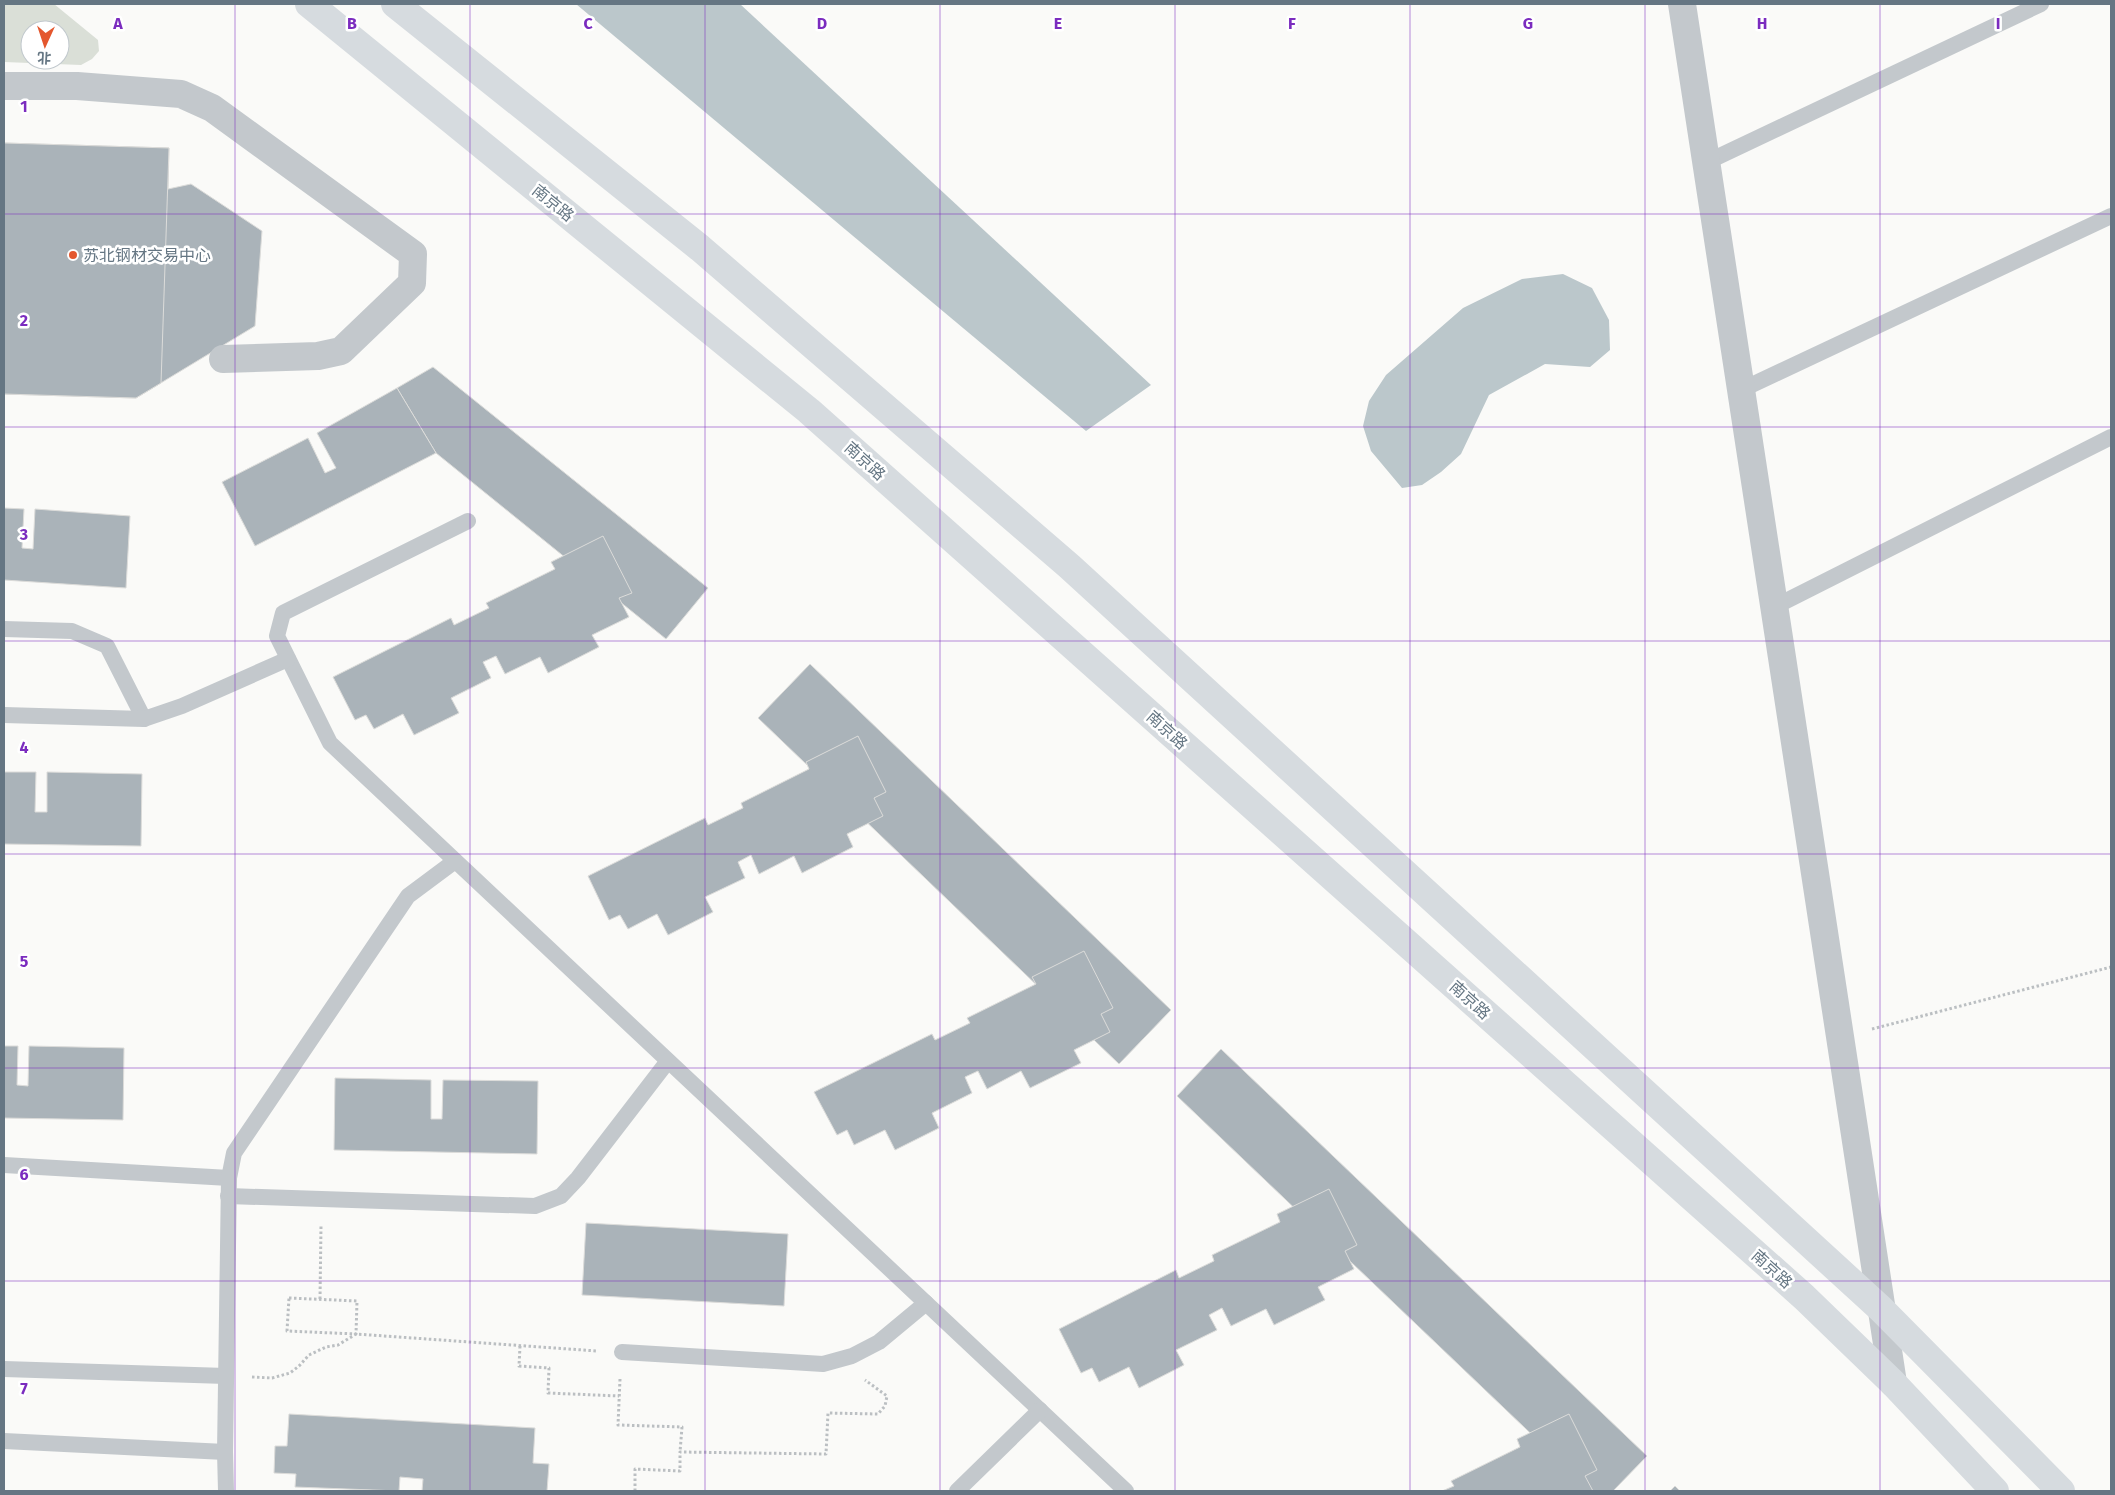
<svg xmlns="http://www.w3.org/2000/svg" width="2115" height="1495" font-family="'Fira Sans','Noto Sans SC',sans-serif">
<style>
.green{fill:#dadfd7;fill-rule:evenodd}
.water{fill:#bbc7cb}
.building{fill:#aab3b9;stroke:#dcdcda}
.lines{fill:none;stroke-linecap:round;stroke-linejoin:round}
.path{stroke:#bbbfc2;stroke-width:3;stroke-dasharray:2.5 2.5;stroke-linecap:butt}
.service{stroke:#c3c8cc;stroke-width:16}
.minor{stroke:#c3c8cc;stroke-width:28}
.primary{stroke:#d6dbdf;stroke-width:28}
.grid{fill:none;stroke:#7b2cbf;stroke-width:1;stroke-opacity:0.55}
.poi-dot{fill:#e4572e;stroke:#fff;stroke-width:2}
.labels{text-anchor:middle;dominant-baseline:central;stroke-width:5;stroke-linejoin:round;paint-order:stroke}
.street-label{font-size:16px;fill:#657683;stroke:#fff}
.poi-label{font-size:16px;fill:#657683;stroke:#fff;text-anchor:start}
.grid-label{font-size:16px;text-anchor:middle;font-weight:bold;fill:#7b2cbf;stroke:#fff;stroke-width:5;stroke-linejoin:round;paint-order:stroke}
</style>
<rect width="100%" height="100%" fill="#fafaf8"/>
<!-- green -->
<path class="green" d="M4 4H54L98 40 99 51 92 59 81 65 4 62ZM30 30H60V60H30Z"/>
<!-- water -->
<g class="water">
<path d="M576 4H740L1151 385 1086 431Z"/>
<path d="M1563 274 1592 288 1609 320 1610 350 1590 367 1545 364 1489 395 1461 454 1441 472 1422 485 1402 488 1371 451 1363 426 1369 401 1386 375 1463 308 1522 279Z"/>
</g>
<!-- building -->
<g class="building">
<path d="M4 143 169 148 168 189 191 184 262 231 255 326 136 398 4 394Z"/>
<path d="M4 143 169 148 161 383 136 398 4 394Z"/>
<path d="M433 367 708 588 666 639 436 453 397 388Z"/>
<path d="M397 388 436 453 255 546 222 482 308 438 325 473 336 468 317 433Z"/>
<path d="M4 508 24 509 22 548 33 549 35 509 130 516 126 588 4 580Z"/>
<path d="M603 536 632 593 619 598 629 617 592 635 599 647 548 673 540 657 505 674 496 656 483 662 491 678 451 698 459 713 414 735 403 714 374 729 366 715 355 720 333 677 451 618 454 625 489 608 486 603 555 569 551 562Z"/>
<path d="M810 664 1171 1010 1119 1064 758 718Z"/>
<path d="M858 736 886 792 874 798 883 816 847 834 853 847 802 873 794 856 759 874 751 855 738 862 745 878 705 897 713 912 668 935 657 914 628 929 620 915 609 920 588 876 705 818 708 825 743 808 741 803 809 769 806 762Z"/>
<path d="M4 772H36L35 812H47V772L142 774 141 846 4 844Z"/>
<path d="M1084 951 1113 1008 1101 1014 1110 1032 1074 1050 1081 1063 1030 1088 1021 1071 987 1089 978 1071 965 1077 972 1093 932 1113 939 1128 895 1150 885 1130 854 1145 847 1130 837 1135 814 1092 932 1034 935 1040 970 1023 967 1018 1036 984 1032 977Z"/>
<path d="M4 1046H18L17 1085 28 1086 29 1046 124 1048 123 1120 4 1118Z"/>
<path d="M1221 1049 1647 1456 1613 1491H1591L1177 1096Z"/>
<path d="M335 1078 431 1080V1119H442L443 1080 538 1081 537 1154 334 1150Z"/>
<path d="M1329 1189 1357 1245 1345 1251 1354 1269 1318 1287 1325 1300 1274 1325 1266 1309 1231 1326 1222 1308 1209 1315 1217 1330 1176 1350 1184 1365 1139 1388 1129 1367 1099 1382 1092 1368 1081 1373 1059 1329 1176 1270 1179 1278 1214 1261 1212 1255 1280 1222 1277 1214Z"/>
<path d="M586 1223 788 1234 784 1306 582 1295Z"/>
<path d="M289 1414 535 1428 533 1463 549 1464 547 1491H422L423 1479 400 1477 399 1491 295 1487 296 1474 274 1473 275 1446H287Z"/>
<path d="M1569 1414 1597 1470 1585 1476 1593 1491H1442L1454 1486 1451 1481 1520 1447 1517 1439Z"/>
<path d="M1675 1486 1680 1491H1670Z"/>
</g>
<g class="lines">
<!-- path -->
<g class="path">
<path d="M1872 1029 2111 967"/>
<path d="M289 1298 357 1301 356 1334 287 1331Z"/>
<path d="M320 1299 321 1225"/>
<path d="M520 1346 519 1366 549 1368 548 1393 619 1396"/>
<path d="M252 1377 272 1378 290 1373 299 1366 309 1355 326 1347 338 1345 356 1334 597 1351"/>
<path d="M620 1379 618 1425 682 1427 680 1452"/>
<path d="M635 1491V1469L680 1471V1452L826 1454 828 1413 878 1414 885 1406 887 1396 865 1380"/>
</g>
<!-- service -->
<g class="service">
<path d="M1707 162 2041 4"/>
<path d="M1741 390 2111 216"/>
<path d="M468 521 283 613 277 636 330 743 1126 1491"/>
<path d="M1774 607 2111 437"/>
<path d="M4 629 72 631 107 646 144 719"/>
<path d="M4 715 144 719 182 706 288 659"/>
<path d="M4 1165 229 1178"/>
<path d="M228 1196 535 1206 561 1196 578 1178 668 1061"/>
<path d="M622 1352 823 1364 852 1356 879 1342 926 1303"/>
<path d="M4 1369 226 1376"/>
<path d="M4 1441 225 1452"/>
<path d="M226 1491 225 1452 229 1178 234 1153 408 896 455 861"/>
<path d="M957 1491 1040 1410"/>
</g>
<!-- minor -->
<g class="minor">
<path d="M1682 4 1893 1383"/>
<path d="M4 86H77L181 94 212 108 413 254 412 283 341 351 318 356 223 359"/>
</g>
<!-- primary -->
<g class="primary">
<path d="M309 4 809 411 1804 1297 1893 1383 1995 1491"/>
<path d="M395 4 700 248 1069 566 1881 1309 2061 1491"/>
</g>
</g>
<!-- grid -->
<path class="grid" d="M235 4V1491M470 4V1491M705 4V1491M940 4V1491M1175 4V1491M1410 4V1491M1645 4V1491M1880 4V1491M4 214H2111M4 427H2111M4 641H2111M4 854H2111M4 1068H2111M4 1281H2111"/>
<!-- markers -->
<circle class="poi-dot" cx="73" cy="255" r="5"/>
<g class="labels">
<!-- street labels -->
<g class="street-label">
<text transform="translate(553 203) rotate(39)">南京路</text>
<text transform="translate(865 461) rotate(42)">南京路</text>
<text transform="translate(1167 730) rotate(42)">南京路</text>
<text transform="translate(1470 1000) rotate(42)">南京路</text>
<text transform="translate(1772 1269) rotate(42)">南京路</text>
</g>
<!-- poi labels -->
<g class="poi-label">
<text x="83" y="255">苏北钢材交易中心</text>
</g>
</g>
<g class="grid-label">
<text x="118" y="29">A</text>
<text x="352" y="29">B</text>
<text x="588" y="29">C</text>
<text x="822" y="29">D</text>
<text x="1058" y="29">E</text>
<text x="1292" y="29">F</text>
<text x="1528" y="29">G</text>
<text x="1762" y="29">H</text>
<text x="1998" y="29">I</text>
<text x="24" y="112">1</text>
<text x="24" y="326">2</text>
<text x="24" y="540">3</text>
<text x="24" y="753">4</text>
<text x="24" y="967">5</text>
<text x="24" y="1180">6</text>
<text x="24" y="1394">7</text>
</g>
<!-- border -->
<rect width="2115" height="1495" fill="none" stroke="#657683" stroke-width="10"/>
<!-- north arrow -->
<g transform="translate(45 45) rotate(183)"><circle r="24" fill="#ffffff" stroke="#c1c8cd"/>
<path d="M0-4L9 19L0 12L-9 19Z" fill="#e4572e"/>
<text y="-8" font-size="14" font-weight="bold" text-anchor="middle" fill="#657683">北</text>
</g>
</svg>
